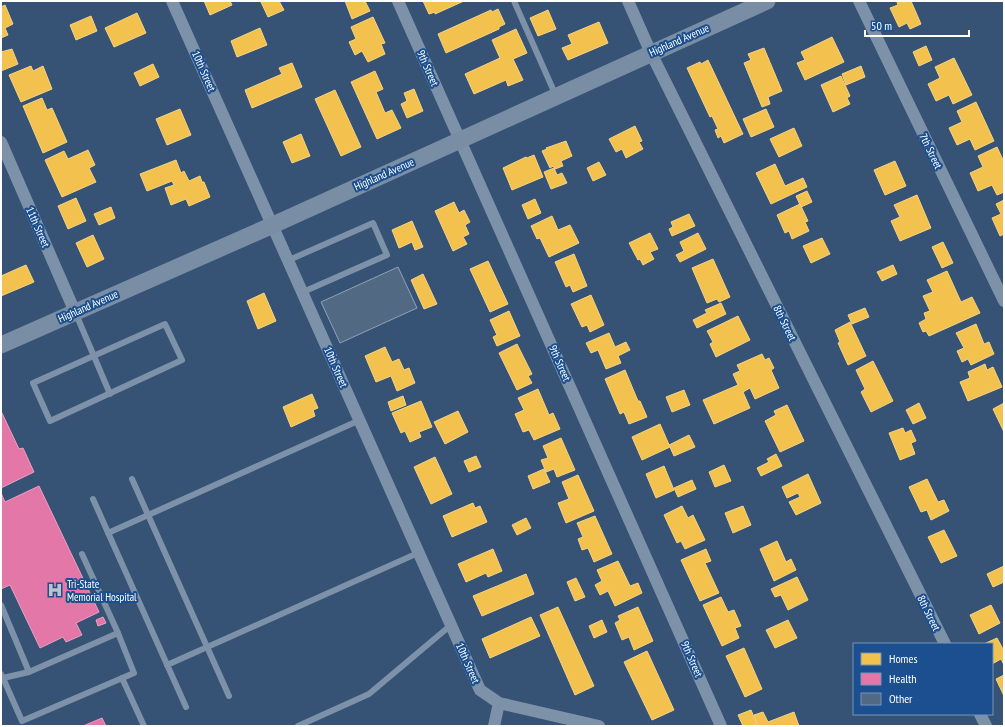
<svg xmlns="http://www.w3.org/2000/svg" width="1005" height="727" font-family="'PT Sans Narrow',sans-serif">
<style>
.homes{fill:#f2c14e;stroke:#f6d483}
.health{fill:#e377a8;stroke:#eba0c2}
.building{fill:#526984;stroke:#92a2b6}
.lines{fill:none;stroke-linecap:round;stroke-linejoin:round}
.service{stroke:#7d92a8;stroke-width:6}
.minor{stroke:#7d92a8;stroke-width:12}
.secondary{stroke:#798da4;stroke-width:17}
.labels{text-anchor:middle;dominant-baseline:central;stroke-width:4;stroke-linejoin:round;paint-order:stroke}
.street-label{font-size:11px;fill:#fff;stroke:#1b4f8f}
.poi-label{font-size:11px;fill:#fff;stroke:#1b4f8f;text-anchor:start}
</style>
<rect width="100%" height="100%" fill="#365274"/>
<!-- homes -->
<g class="homes">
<path d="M204 1H230L232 5 210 15Z"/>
<path d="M264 1H279L284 10 268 17 261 2Z"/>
<path d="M345 1H365L370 11 352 19Z"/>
<path d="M423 1H464L435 14V12L429 14Z"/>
<path d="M900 1 903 2 911 1 921 24 910 29 907 23 899 27 890 8 898 5 897 2Z"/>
<path d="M5 5 13 24 5 28 8 35 1 38V7Z"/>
<path d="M498 9 505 24 499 27V29L446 53 438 34 491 10 492 12Z"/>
<path d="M548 10 556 29 538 36 530 18Z"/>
<path d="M137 13 146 33 114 47 105 28Z"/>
<path d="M91 16 97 31 76 40 70 25Z"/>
<path d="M373 17 385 43 381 44 385 54 368 62 362 51 355 55 349 42 356 39 351 27Z"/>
<path d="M599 22 608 43 568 60 562 48 572 44 568 35Z"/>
<path d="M260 28 267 45 237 57 231 41Z"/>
<path d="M516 29 527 53 513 59 523 80 508 86 506 80 474 94 465 74 500 58 492 40Z"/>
<path d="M832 37 844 62 805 80 797 63 805 60 801 52Z"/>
<path d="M926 46 932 60 919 66 913 52Z"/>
<path d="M764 48 782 91 768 97 770 104 762 107 744 63 751 60 748 54Z"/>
<path d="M12 49 18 64 1 71V52Z"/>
<path d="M954 58 972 95 953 104 949 95 936 101 928 84 940 78 935 67Z"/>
<path d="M708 60 743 134 724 143 721 136 718 138 715 130 718 129 712 116 710 117 687 68 700 62 701 64Z"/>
<path d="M292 63 302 87 252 108 245 90 282 74 279 68Z"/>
<path d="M153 64 159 77 140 86 134 73Z"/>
<path d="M31 66 33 71 43 66 52 89 21 102 9 75Z"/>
<path d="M861 66 865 77 846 85 842 74Z"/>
<path d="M375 71 383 89 376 92 385 113 392 110 401 128 377 139 351 82Z"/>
<path d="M841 76 850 96 847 98 850 104 833 112 821 85Z"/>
<path d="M414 89 423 111 407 118 401 104 407 101 404 93Z"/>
<path d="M335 90 361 147 341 156 315 99Z"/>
<path d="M42 98 47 110 52 108 67 142 43 153 23 106Z"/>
<path d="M976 102 994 141 975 150 970 139 957 145 949 128 962 122 957 111Z"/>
<path d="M180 109 191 135 167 145 156 119Z"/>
<path d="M766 109 774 127 751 137 743 119Z"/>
<path d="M635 126 642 141 639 142 643 149 626 158 622 149 616 152 609 139Z"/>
<path d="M794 128 802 146 779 157 770 139Z"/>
<path d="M301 134 310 156 292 163 283 142Z"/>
<path d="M566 141 572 156 561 161 563 166 555 169 553 166 550 168 542 151 547 149 546 148Z"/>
<path d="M997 147 1004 162V192L997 195 992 185 978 191 970 173 983 167 978 156Z"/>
<path d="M88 150 95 165 89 168 96 182 62 197 45 160 64 151 68 159Z"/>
<path d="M534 155 543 177 512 190 503 168 526 157 527 158Z"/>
<path d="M176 160 181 173 184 171 189 181 200 176 202 182H204L210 197 189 206 186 199 171 205 165 188 174 185 172 181 147 191 140 174Z"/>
<path d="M895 161 906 186 885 195 874 170Z"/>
<path d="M599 162 606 175 593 181 587 168Z"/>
<path d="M775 164 785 186 803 178 807 187 771 204 756 173Z"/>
<path d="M554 168 557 175 562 173 567 183 551 189 544 172Z"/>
<path d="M807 191 812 202 801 207 796 196Z"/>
<path d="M917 195 931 228 900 241 891 221 900 217 894 205Z"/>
<path d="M76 198 86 221 68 229 58 206Z"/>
<path d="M535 199 541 213 528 219 522 205Z"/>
<path d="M1004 200V234L1000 236 992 218 1001 214 996 204Z"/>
<path d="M454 202 459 213 464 210 470 222 465 225 469 234 463 237 467 244 453 251 435 211Z"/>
<path d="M800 204 808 221 805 222 809 231 792 239 789 231 785 233 777 215Z"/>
<path d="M111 207 115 218 99 225 94 214Z"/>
<path d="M689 214 695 226 672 236 669 229 673 227 671 222Z"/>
<path d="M552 216 558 230 570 225 579 243 549 257 540 238 537 239 531 226Z"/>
<path d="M412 221 423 247 415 250 412 242 399 248 392 230Z"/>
<path d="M650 233 658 249 650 252 654 259 643 265 640 259 638 260 629 243Z"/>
<path d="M698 233 706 249 680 262 676 255 684 251 680 242Z"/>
<path d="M93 235 104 259 87 267 76 243Z"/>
<path d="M822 238 830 254 811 263 803 246Z"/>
<path d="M943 242 953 263 942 268 932 247Z"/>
<path d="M574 254 587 286 573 292 570 285 566 287 555 262Z"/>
<path d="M713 259 730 297 719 302 717 299 707 303 692 268Z"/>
<path d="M488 261 508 304 490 312 470 269Z"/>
<path d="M26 265 34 282 1 296V276Z"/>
<path d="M893 265 897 274 882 281 877 272Z"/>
<path d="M947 271 961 302 972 297 980 313 929 336 926 331 923 332 919 323 926 319 924 313 930 311 923 296 933 292 927 280Z"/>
<path d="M423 274 437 304 424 309 411 280Z"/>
<path d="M264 293 276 321 258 329 247 301Z"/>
<path d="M591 295 604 325 590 332 587 325 582 327 571 304Z"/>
<path d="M721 303 726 314 697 328 693 320 707 313 705 310Z"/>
<path d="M865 308 869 317 852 324 848 315Z"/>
<path d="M509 311 520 336 497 346 493 337 497 335 490 320Z"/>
<path d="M738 316 750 340 716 357 710 344 713 342 707 331Z"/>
<path d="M850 322 866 356 848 365 838 343 840 342 835 330Z"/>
<path d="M976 324 984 344 989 342 994 354 971 365 968 359 962 362 957 351 964 348 956 333Z"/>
<path d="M609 333 615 347 626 342 630 350 618 356 621 363 606 369 598 350 591 353 586 343Z"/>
<path d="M517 344 532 374 528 376 532 383 517 390 499 353Z"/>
<path d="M385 347 392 362 399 359 404 370 409 368 415 383 397 391 391 376 376 382 365 356Z"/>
<path d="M762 354 765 360 769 358 774 368 771 370 779 388 755 399 750 388 743 392 750 408 714 424 703 400 738 385 733 374 740 371 737 365Z"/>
<path d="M873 361 893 401 871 412 861 392 865 389 856 370Z"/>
<path d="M985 364 987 370 993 367 1002 387 968 401 960 382 970 378 968 372Z"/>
<path d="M625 370 638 401H640L647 417 629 424 624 412 620 414 605 379Z"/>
<path d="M538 389 549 415 553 413 560 429 534 440 529 430 523 432 515 414 524 410 518 398Z"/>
<path d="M684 390 690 405 672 412 666 397Z"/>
<path d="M312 394 318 408 313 410 315 416 291 427 283 407Z"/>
<path d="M403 396 406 405 391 411 388 402Z"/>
<path d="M421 401 432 427 419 432 421 437 410 442 405 431 401 433 392 413Z"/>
<path d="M919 403 926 418 913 424 906 410Z"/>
<path d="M1004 403V432L993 409Z"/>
<path d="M787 405 804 441 780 452 765 421 776 415 774 411Z"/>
<path d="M458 411 468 432 445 444 434 422Z"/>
<path d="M660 424 670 447 642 460 632 437Z"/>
<path d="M903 428 905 433 911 430 916 441 911 443 915 454 900 460 889 433Z"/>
<path d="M689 435 695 447 674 456 669 445Z"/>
<path d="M561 438 575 470 557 477 554 469 546 472 541 460 548 458 543 446Z"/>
<path d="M776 454 782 466 761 476 757 468 769 462 767 459Z"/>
<path d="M476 456 481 467 469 472 464 461Z"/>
<path d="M435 457 452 494 431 504 414 467Z"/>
<path d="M724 465 731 481 715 487 709 472Z"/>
<path d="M664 466 674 490 656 498 646 474Z"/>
<path d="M544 469 550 482 533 489 528 476Z"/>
<path d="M808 474 821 503 796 515 789 502 800 497 798 493 787 498 782 487Z"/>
<path d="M578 475 594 511 566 523 558 503 569 499 562 482Z"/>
<path d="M927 479 938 502 944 500 949 511 931 520 927 510 921 512 909 487Z"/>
<path d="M692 480 696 489 678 497 674 488Z"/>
<path d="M473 503 475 508 480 506 487 522 452 537 443 516Z"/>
<path d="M682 506 688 518 693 515 705 540 685 549 681 541 677 543 664 515Z"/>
<path d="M743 506 751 525 733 533 725 513Z"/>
<path d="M595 516 612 554 594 562 588 548 582 550 578 539 583 537 577 523Z"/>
<path d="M526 518 531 528 517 535 512 525Z"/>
<path d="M944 530 957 556 941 563 928 537Z"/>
<path d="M777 541 786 562 791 559 796 570 774 581 760 549Z"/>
<path d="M493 549 502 571 488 577 486 573 466 582 458 564Z"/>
<path d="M706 549 711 561 705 563 719 593 700 601 681 560Z"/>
<path d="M618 561 630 586 638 583 642 593 615 606 608 591 600 595 595 585 602 581 597 570Z"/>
<path d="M1004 566V582L993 587 987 574Z"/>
<path d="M526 574 534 594 482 616 473 596Z"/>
<path d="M797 577 808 600 788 610 781 595 775 597 771 589Z"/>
<path d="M576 578 585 597 575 601 567 582Z"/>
<path d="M721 597 728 612 734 610 741 626 735 628 739 638 722 646 703 605Z"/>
<path d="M991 605 1000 623 979 634 970 615Z"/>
<path d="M558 607 594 686 575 695 540 615Z"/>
<path d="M638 607 653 641 634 650 629 637 622 640 615 623 620 620 618 616Z"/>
<path d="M531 617 540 636 490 658 482 639Z"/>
<path d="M602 620 607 632 594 638 589 626Z"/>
<path d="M788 620 797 638 775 648 766 630Z"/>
<path d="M997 638 1004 651V665L1001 659 992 664V644H984Z"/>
<path d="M744 648 762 689 745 697 726 656Z"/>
<path d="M647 651 674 710 652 720 624 662Z"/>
<path d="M1004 675V696L996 679Z"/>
<path d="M751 710 757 724 752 726H743L738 715Z"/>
<path d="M763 712 768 722 794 712 799 726H758L754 715Z"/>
</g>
<!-- health -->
<g class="health">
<path d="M1 411 19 449 23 448 34 472 1 488Z"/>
<path d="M39 486 99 612 76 623 82 635 66 642 63 637 40 648 10 585 1 589V493L5 502Z"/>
<path d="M103 617 106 623 98 626 96 620Z"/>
<path d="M102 718 106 726H83Z"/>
</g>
<!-- building -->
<path class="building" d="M398 267 417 308 340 343 321 302Z"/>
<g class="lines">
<!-- service -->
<g class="service">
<path d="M514 1 556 96"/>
<path d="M289 260 373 223 387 255 303 292"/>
<path d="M76 314 110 394"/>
<path d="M165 324 182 360 50 421 33 383Z"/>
<path d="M132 479 229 696"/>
<path d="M93 499 186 707"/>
<path d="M108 533 360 420"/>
<path d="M82 554 118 633"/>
<path d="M1 605 29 672"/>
<path d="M167 665 418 553"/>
<path d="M1 674 3 678 22 721 134 673 118 633 29 672 3 678 1 679"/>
<path d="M122 678 144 726"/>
<path d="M298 726 369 694 451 625"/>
</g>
<!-- minor -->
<g class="minor">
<path d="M172 1 480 690 499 703 599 726"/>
<path d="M398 1 721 726"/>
<path d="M628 1 651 53 945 644"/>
<path d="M859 1 1004 301"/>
<path d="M1 142 75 312"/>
<path d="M980 714 986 726"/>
<path d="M494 726 499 703"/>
</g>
<!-- secondary -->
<path class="secondary" d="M1 345 273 225 767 1"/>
</g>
<!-- icons -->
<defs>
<g id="hospital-bare" transform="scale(1.2)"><path d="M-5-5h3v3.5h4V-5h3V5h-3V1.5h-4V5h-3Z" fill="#b9c2ce" stroke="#1b4f8f" stroke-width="2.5" paint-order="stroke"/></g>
</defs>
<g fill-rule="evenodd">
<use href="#hospital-bare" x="55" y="590"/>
</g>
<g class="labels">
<!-- street labels -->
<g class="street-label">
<text transform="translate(679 40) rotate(-24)">Highland Avenue</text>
<text transform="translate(428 68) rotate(66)">9th Street</text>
<text transform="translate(204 71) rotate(66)">10th Street</text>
<text transform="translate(931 151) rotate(64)">7th Street</text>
<text transform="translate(384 174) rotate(-24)">Highland Avenue</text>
<text transform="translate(38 227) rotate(66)">11th Street</text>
<text transform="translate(88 306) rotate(-24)">Highland Avenue</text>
<text transform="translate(785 323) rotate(64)">8th Street</text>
<text transform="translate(560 363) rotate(66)">9th Street</text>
<text transform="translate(336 367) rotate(66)">10th Street</text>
<text transform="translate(929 613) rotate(64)">8th Street</text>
<text transform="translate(692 659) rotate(66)">9th Street</text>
<text transform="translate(468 663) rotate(66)">10th Street</text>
</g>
<!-- poi labels -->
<g class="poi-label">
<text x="67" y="584">Tri-State<tspan x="67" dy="13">Memorial Hospital</tspan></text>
</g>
</g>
<!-- border -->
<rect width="1005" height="727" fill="none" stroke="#ffffff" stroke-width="4"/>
<!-- legend -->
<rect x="853" y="643" width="140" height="72" fill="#1b4f8f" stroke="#7695bc"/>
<rect x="861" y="653" width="20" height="12" fill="#f2c14e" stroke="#7695bc"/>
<text x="889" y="663" font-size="12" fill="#ffffff">Homes</text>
<rect x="861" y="673" width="20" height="12" fill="#e377a8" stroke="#7695bc"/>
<text x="889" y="683" font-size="12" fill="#ffffff">Health</text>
<rect x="861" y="693" width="20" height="12" fill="#526984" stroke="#7695bc"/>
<text x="889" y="703" font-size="12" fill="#ffffff">Other</text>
<!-- scale -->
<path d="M865 30v6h104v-6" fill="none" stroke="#ffffff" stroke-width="2"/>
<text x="871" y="30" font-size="12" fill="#ffffff" stroke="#1b4f8f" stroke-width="3" paint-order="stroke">50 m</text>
</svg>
